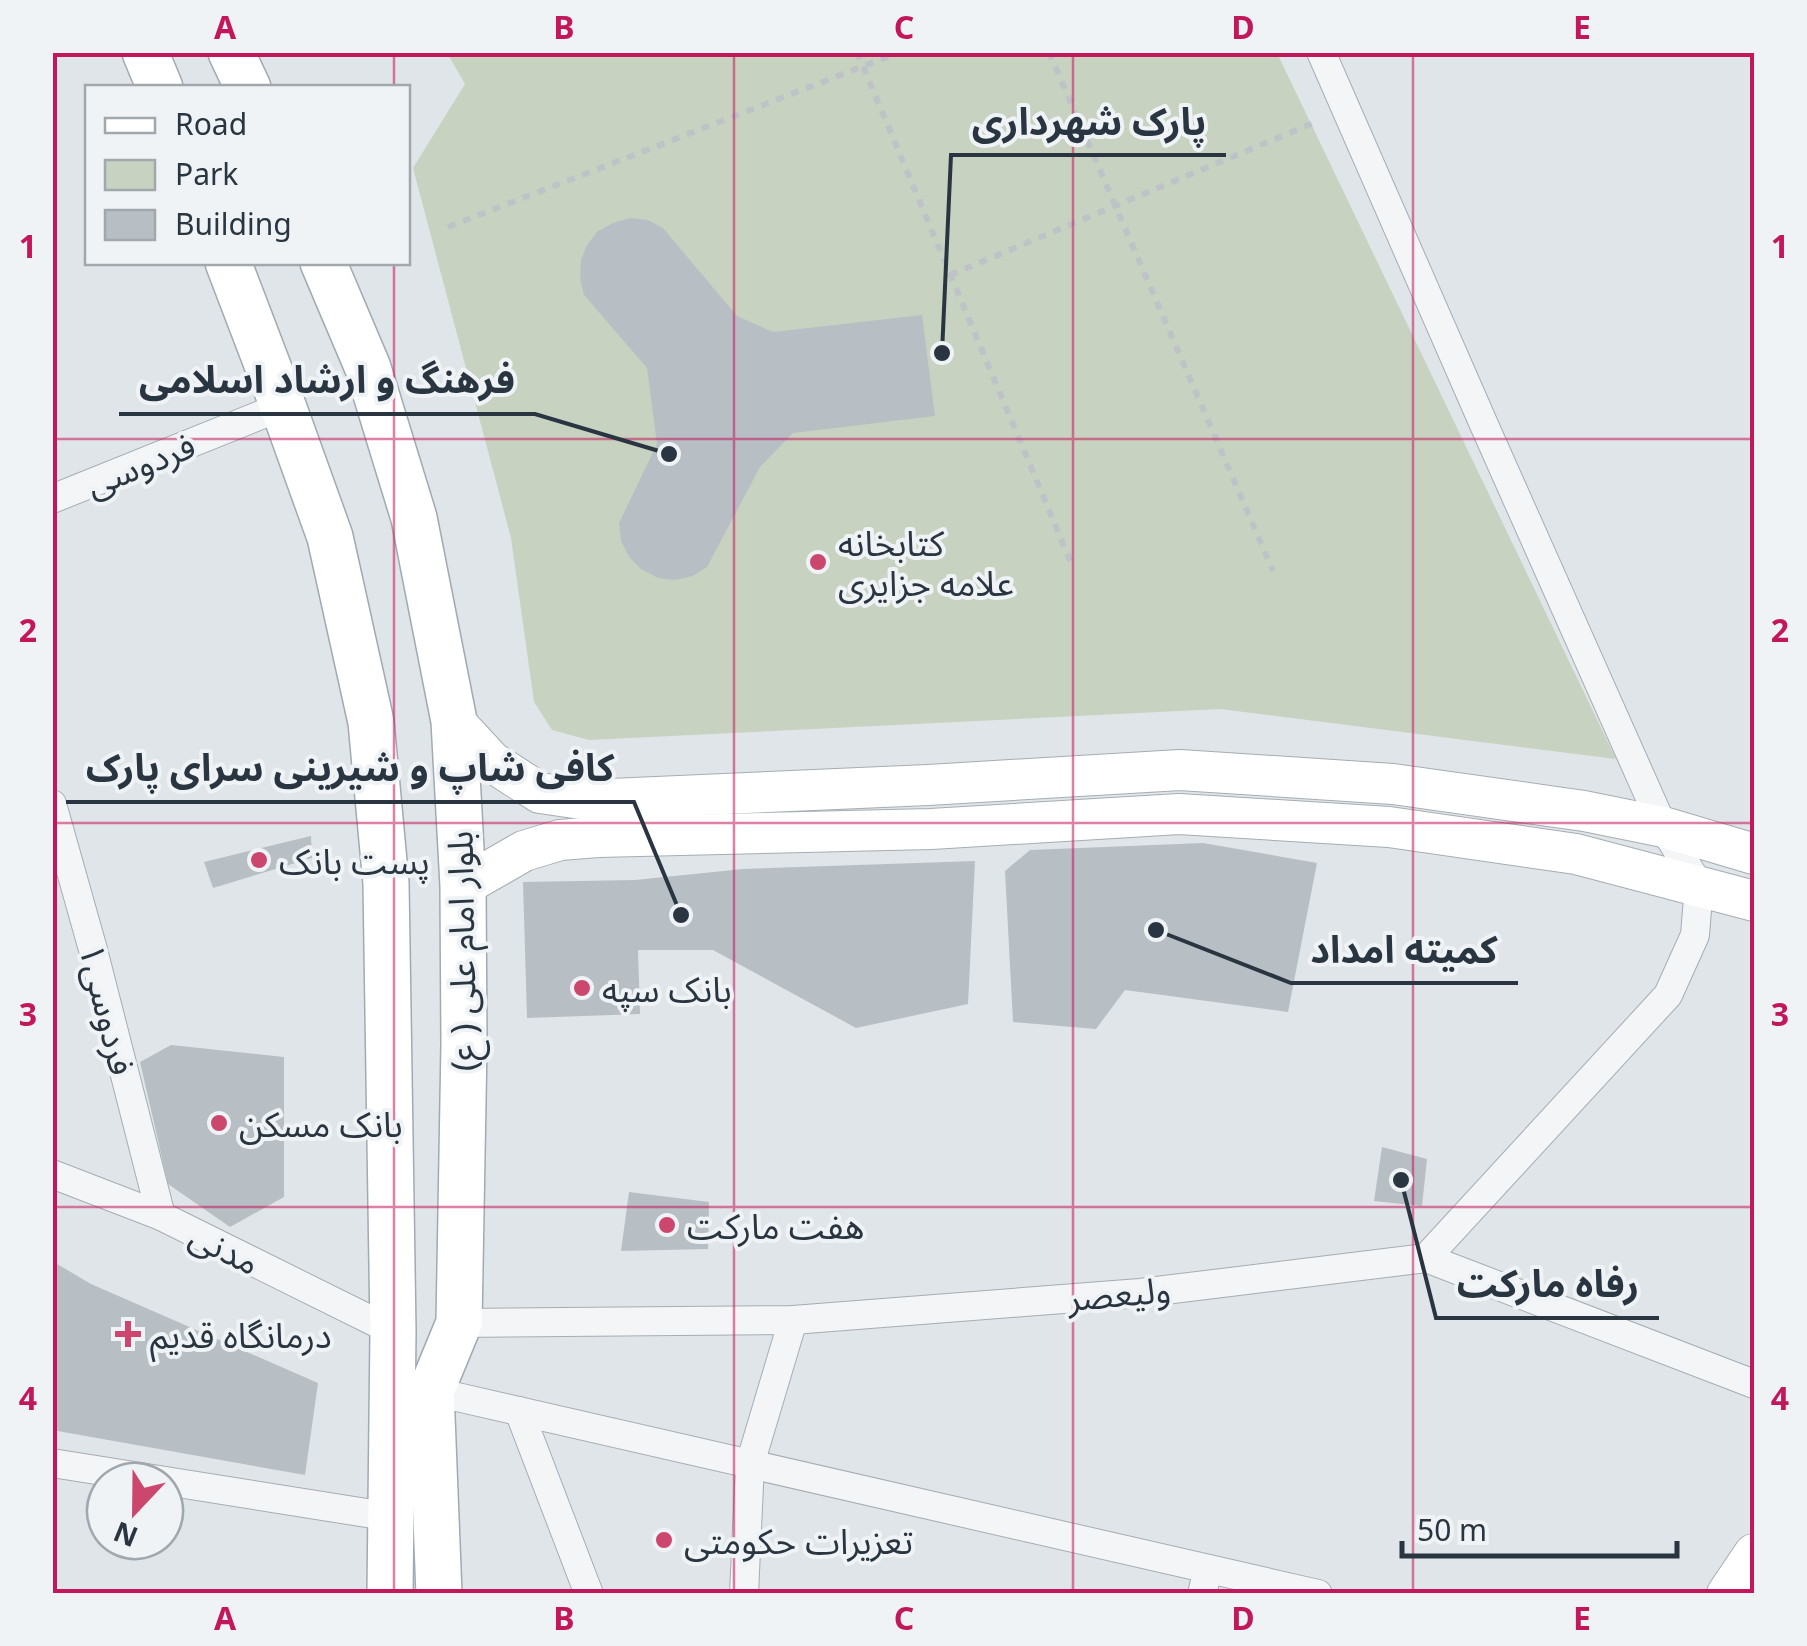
<svg xmlns="http://www.w3.org/2000/svg" width="1807" height="1646" font-family="'Noto Sans','Noto Sans Arabic',sans-serif">
<style>
.green{fill:#c8d2c1}
.building{fill:#b7bfc5}
.lines{fill:none;stroke-linecap:round;stroke-linejoin:round}
.street-casing{stroke:#a5adb3;stroke-width:30}
.secondary-casing{stroke:#a5adb3;stroke-width:42}
.primary-casing{stroke:#9fabb4;stroke-width:48}
.path{stroke:#bec3c7;stroke-width:6;stroke-dasharray:8 8;stroke-linecap:butt}
.street{stroke:#f3f5f7;stroke-width:28}
.secondary{stroke:#fff;stroke-width:40}
.primary{stroke:#fff;stroke-width:45}
.grid{fill:none;stroke:#c2185b;stroke-width:2.5;stroke-opacity:0.55}
.poi-dot{fill:#cc476e;stroke:#eff3f6;stroke-width:4}
.labels{text-anchor:middle;dominant-baseline:central;stroke-width:8;stroke-linejoin:round;paint-order:stroke}
.street-label{font-size:35px;fill:#293540;stroke:#eff3f6}
.poi-label{font-size:35px;fill:#293540;stroke:#eff3f6;text-anchor:start}
.leader{fill:none;stroke:#293540;stroke-width:4}
.callout-dot{fill:#293540;stroke:#eff3f6;stroke-width:4}
.callout-label{font-size:38px;text-anchor:middle;font-weight:bold;fill:#293540;stroke:#eff3f6;stroke-width:8;stroke-linejoin:round;paint-order:stroke}
.neatline{fill:none;stroke:#c2185b;stroke-width:4}
.grid-label{font-size:32px;text-anchor:middle;font-weight:bold;fill:#c2185b}
</style>
<rect width="100%" height="100%" fill="#e0e5e9"/>
<!-- green -->
<path class="green" d="M447 53H1277L1616 759 1220 709 589 740 552 730 534 702 511 538 413 168 465 84Z"/>
<!-- building -->
<g class="building">
<path d="M630 218 648 220 663 228 737 316 773 332 922 315 935 416 793 433 760 467 707 567 693 576 675 580 658 578 641 569 629 557 621 541 619 523 657 444 647 368 584 295 580 278 581 260 587 245 598 231 613 223Z"/>
<path d="M311 836 312 858 213 888 204 862Z"/>
<path d="M1203 843 1317 863 1288 1012 1125 990 1096 1029 1013 1022 1005 871 1030 850Z"/>
<path d="M975 861 968 1004 856 1028 713 950H638L640 1014 527 1018 523 882 635 880 743 869Z"/>
<path d="M171 1045 284 1057V1197L230 1227 168 1184 140 1062Z"/>
<path d="M1382 1147 1427 1159 1422 1206 1374 1201Z"/>
<path d="M629 1192 709 1202 708 1249 621 1251Z"/>
<path d="M52 1261 91 1284 318 1383 305 1475 52 1430Z"/>
</g>
<g class="lines">
<!-- street casing -->
<g class="street-casing">
<g id="street">
<path d="M1321 52 1485 427 1663 827 1699 885 1695 935 1668 995 1426 1258"/>
<path d="M52 499 283 406"/>
<path d="M52 804 92 946 161 1216"/>
<path d="M52 1174 161 1216 393 1331"/>
<path d="M459 1323 793 1320 1140 1293 1426 1258 1754 1384"/>
<path d="M431 1391 1318 1594"/>
<path d="M519 1411 589 1594"/>
<path d="M52 1463 392 1517"/>
<path d="M744 1594 750 1464 793 1320"/>
<path d="M1202 1594 1208 1569"/>
</g>
</g>
<!-- secondary casing -->
<g class="secondary-casing">
<g id="secondary">
<path d="M454 721 492 762 540 793 588 800 928 785 1180 770 1393 784 1584 811 1663 827 1754 854"/>
<path d="M463 886 524 851 560 840 598 837 931 829 1179 814 1389 827 1576 854 1754 901"/>
<path d="M1727 1594 1754 1554"/>
</g>
</g>
<!-- primary casing -->
<g class="primary-casing">
<g id="primary">
<path d="M145 52 160 88"/>
<path d="M231 52 248 88"/>
<path d="M228 262 283 406 330 537 371 722 386 883 393 1331 390 1594"/>
<path d="M323 262 368 368 414 518 454 721 463 886 464 1044 459 1323 431 1391 439 1594"/>
</g>
</g>
<!-- path -->
<g class="path">
<path d="M857 52 1072 565"/>
<path d="M1049 52 1273 571"/>
<path d="M448 227 900 52"/>
<path d="M950 275 1318 121"/>
</g>
<!-- street -->
<use href="#street" class="street"/>
<!-- secondary -->
<use href="#secondary" class="secondary"/>
<!-- primary -->
<use href="#primary" class="primary"/>
</g>
<!-- grid -->
<path class="grid" d="M394 52V88M734 52V1594M1073 52V1594M1413 52V1594M394 262V1594M52 439H1754M52 823H1754M52 1207H1754"/>
<!-- markers -->
<g class="poi-dot">
<circle cx="818" cy="562" r="10"/>
<circle cx="259" cy="860" r="10"/>
<circle cx="582" cy="988" r="10"/>
<circle cx="219" cy="1123" r="10"/>
<circle cx="667" cy="1225" r="10"/>
<path d="M123 1319h10v10h10v10h-10v10h-10v-10h-10v-10h10z"/>
<circle cx="664" cy="1540" r="10"/>
</g>
<g class="labels">
<!-- street labels -->
<g class="street-label">
<text transform="translate(140 464) rotate(-22)">فردوسی</text>
<text transform="translate(461 951) rotate(-91)">بلوار امام علی ( ع)</text>
<text transform="translate(108 1009) rotate(76)">فردوسی۱</text>
<text transform="translate(225 1248) rotate(26)">مدنی</text>
<text transform="translate(1119 1293) rotate(-5)">ولیعصر</text>
</g>
<!-- poi labels -->
<g class="poi-label">
<text x="838" y="542">کتابخانه<tspan x="838" dy="40">علامه جزایری</tspan></text>
<text x="279" y="860">پست بانک</text>
<text x="602" y="988">بانک سپه</text>
<text x="239" y="1123">بانک مسکن</text>
<text x="687" y="1225">هفت مارکت</text>
<text x="150" y="1334">درمانگاه قدیم</text>
<text x="684" y="1540">تعزیرات حکومتی</text>
</g>
</g>
<!-- callouts -->
<path class="leader" d="M942 353L951 155H1226M669 454L535 414H119M681 915L634 802H66M1156 930L1291 983H1518M1401 1180L1436 1318H1659"/>
<g class="callout-dot">
<circle cx="942" cy="353" r="10"/>
<circle cx="669" cy="454" r="10"/>
<circle cx="681" cy="915" r="10"/>
<circle cx="1156" cy="930" r="10"/>
<circle cx="1401" cy="1180" r="10"/>
</g>
<g class="callout-label">
<text x="1089" y="135">پارک شهرداری</text>
<text x="327" y="393">فرهنگ و ارشاد اسلامی</text>
<text x="350" y="781">کافی شاپ و شیرینی سرای پارک</text>
<text x="1404" y="963">کمیته امداد</text>
<text x="1548" y="1297">رفاه مارکت</text>
</g>
<!-- border -->
<rect width="1807" height="1646" fill="none" stroke="#eff3f6" stroke-width="110"/>
<!-- legend -->
<rect x="85" y="85" width="325" height="180" fill="#eff3f6" stroke="#a0a7ad" stroke-width="2.5"/>
<rect x="105" y="118" width="50" height="15" fill="#ffffff" stroke="#a0a7ad" stroke-width="2.5"/>
<text x="175" y="135" font-size="30" fill="#293540">Road</text>
<rect x="105" y="160" width="50" height="30" fill="#c8d2c1" stroke="#a0a7ad" stroke-width="2.5"/>
<text x="175" y="185" font-size="30" fill="#293540">Park</text>
<rect x="105" y="210" width="50" height="30" fill="#b7bfc5" stroke="#a0a7ad" stroke-width="2.5"/>
<text x="175" y="235" font-size="30" fill="#293540">Building</text>
<!-- north arrow -->
<g transform="translate(135 1511) rotate(202)"><circle r="48" fill="#eff3f6" stroke="#a0a7ad" stroke-width="2.5"/>
<path d="M0-8L18 38L0 25L-18 38Z" fill="#cc476e"/>
<text y="-15" font-size="28" font-weight="bold" text-anchor="middle" fill="#293540">N</text>
</g>
<!-- scale -->
<path d="M1402 1541v15h275v-15" fill="none" stroke="#293540" stroke-width="5"/>
<text x="1417" y="1541" font-size="30" fill="#293540" stroke="#eff3f6" stroke-width="8" paint-order="stroke">50 m</text>
<rect x="55" y="55" width="1697" height="1536" class="neatline"/>
<g class="grid-label">
<text x="225" y="39">A</text>
<text x="564" y="39">B</text>
<text x="904" y="39">C</text>
<text x="1243" y="39">D</text>
<text x="1582" y="39">E</text>
<text x="28" y="258">1</text>
<text x="1780" y="258">1</text>
<text x="28" y="642">2</text>
<text x="1780" y="642">2</text>
<text x="28" y="1026">3</text>
<text x="1780" y="1026">3</text>
<text x="28" y="1410">4</text>
<text x="1780" y="1410">4</text>
<text x="225" y="1630">A</text>
<text x="564" y="1630">B</text>
<text x="904" y="1630">C</text>
<text x="1243" y="1630">D</text>
<text x="1582" y="1630">E</text>
</g>
</svg>
